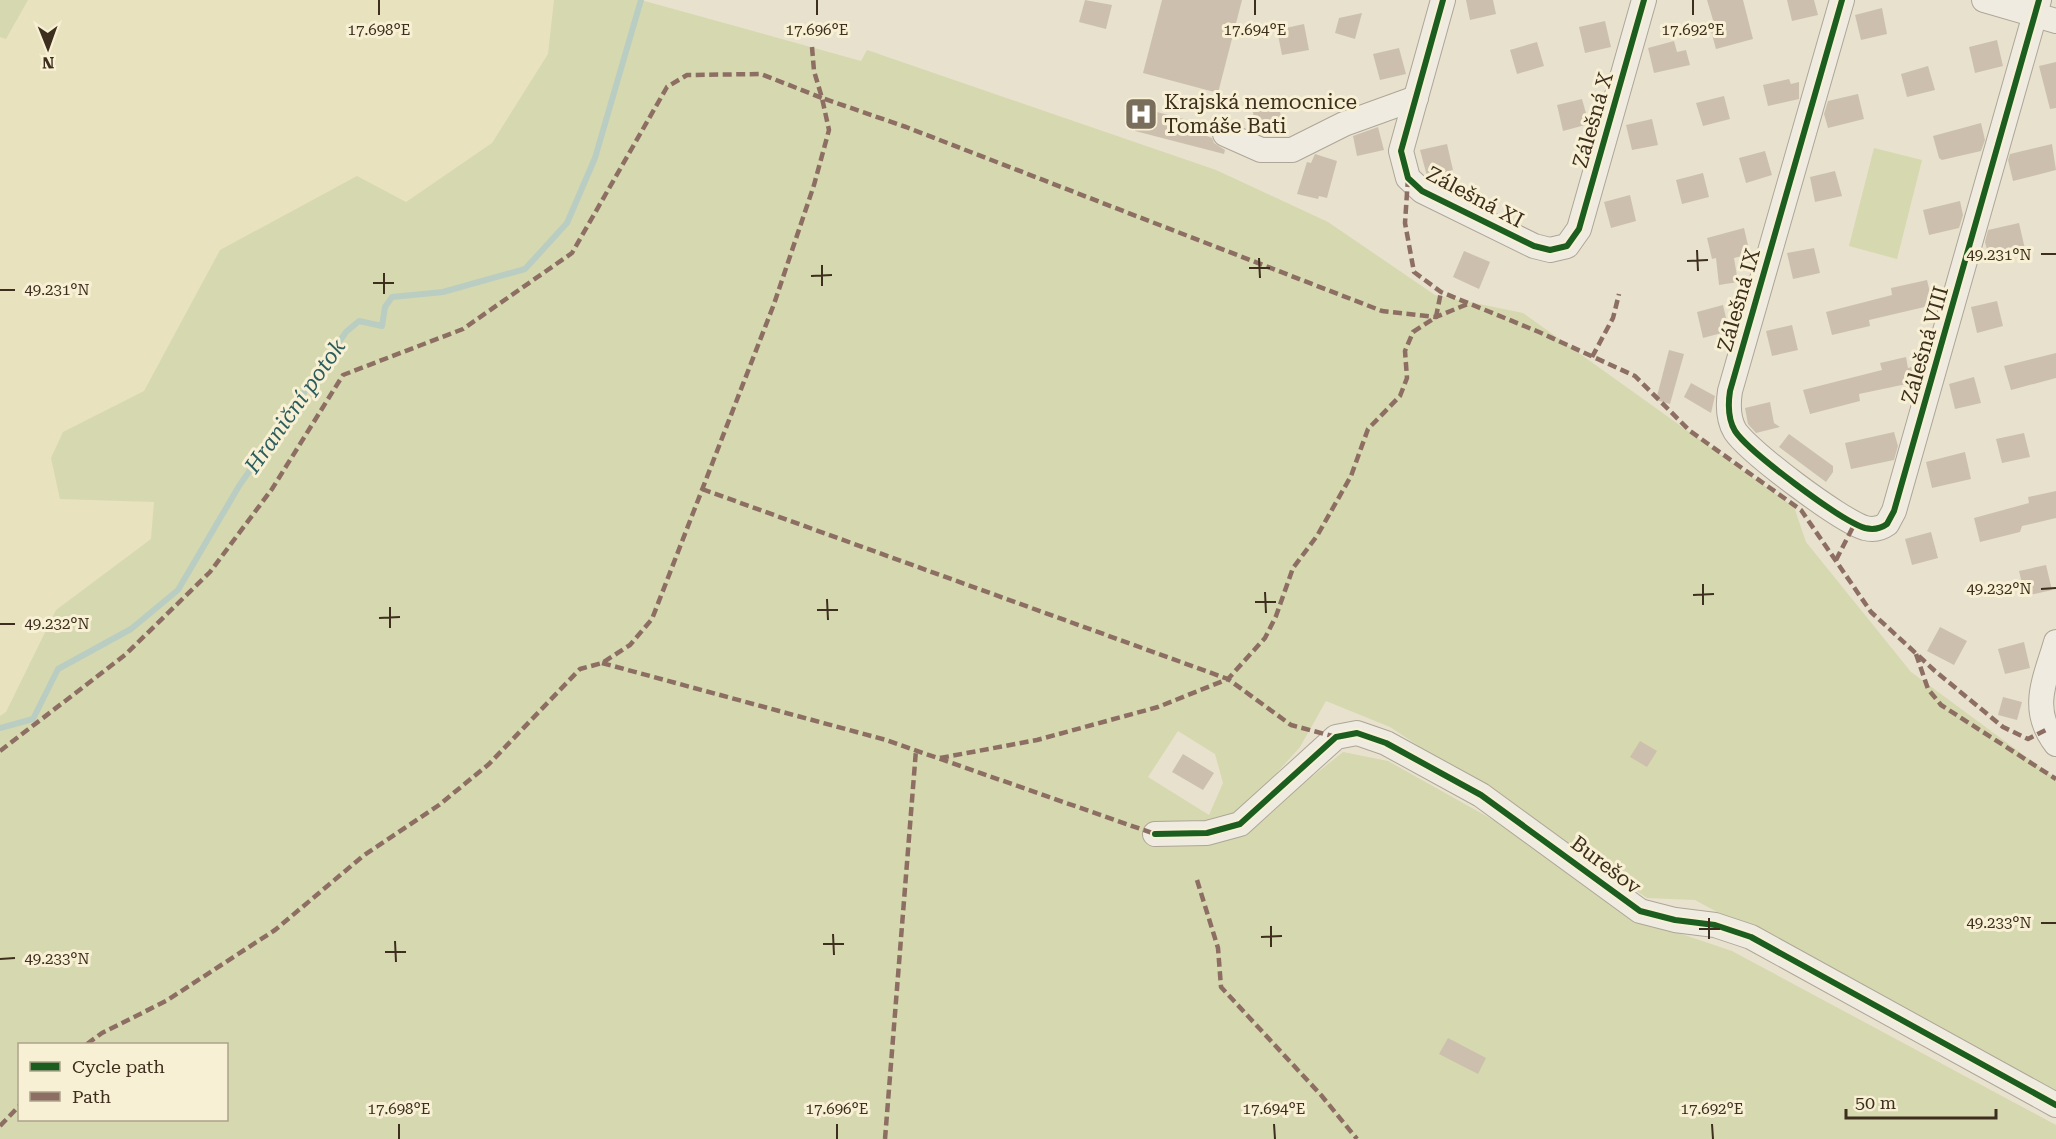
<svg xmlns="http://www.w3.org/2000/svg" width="2056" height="1139" font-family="'Roboto Serif',serif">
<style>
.farmland{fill:#e8e2be}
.green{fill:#d6d8af;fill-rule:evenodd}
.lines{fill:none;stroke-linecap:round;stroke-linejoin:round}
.stream{stroke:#bacdc2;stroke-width:6}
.building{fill:#ccbfae}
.minor-casing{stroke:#ada697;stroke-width:26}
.minor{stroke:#efebe0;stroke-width:24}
.quiet{stroke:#8d6e63;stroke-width:4.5;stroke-dasharray:9 4.5;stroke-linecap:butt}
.cycleway-casing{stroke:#f8f0d4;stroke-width:10}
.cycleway{stroke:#1b5e20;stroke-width:6}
.ticks{fill:none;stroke:#3d2e1d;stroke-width:2}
.labels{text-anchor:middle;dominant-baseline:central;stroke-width:6;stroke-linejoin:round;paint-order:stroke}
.poi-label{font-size:21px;fill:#3d2e1d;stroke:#f8f0d4;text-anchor:start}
.street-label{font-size:21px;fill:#3d2e1d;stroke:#f8f0d4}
.water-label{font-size:22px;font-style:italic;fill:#2c5d5d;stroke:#f8f0d4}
.ticks-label{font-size:15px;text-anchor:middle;fill:#3d2e1d;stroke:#f8f0d4;stroke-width:6;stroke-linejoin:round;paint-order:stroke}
</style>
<rect width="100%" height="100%" fill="#e8e1ce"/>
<!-- farmland -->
<path class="farmland" d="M28 0H554L548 54 492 143 406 202 220 250 144 391 63 432 60 499 155 502 151 539 56 610 6 713 0 716V37L7 38Z"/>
<!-- green -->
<g class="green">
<path d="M0 0H28L6 39 0 37Z"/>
<path d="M554 0H641L861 61 867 50 1216 170 1328 222 1435 295 1523 313 1794 507 1806 542 1911 672 2056 779V1094L1695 900 1647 898 1390 727 1326 701 1300 747 1264 787 1263 816 1343 752 1388 761 1513 831 1637 919 1732 951 2056 1125V1139H0V716L6 712 56 610 151 539 154 502 60 499 51 458 63 432 144 391 220 250 357 176 406 202 492 143 548 54ZM1178 731 1215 754 1223 783 1209 815 1148 777ZM20 1044H226V1120H20Z"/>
<path d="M1874 148 1922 160 1897 259 1849 246Z"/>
</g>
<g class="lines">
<!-- stream -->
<path class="stream" d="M0 728 33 719 58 669 131 629 178 590 239 486 346 332 359 321 382 326 385 307 392 297 443 292 525 269 567 223 595 158 641 0"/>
</g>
<!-- building -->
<g class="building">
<path d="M1085 0 1112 5 1106 29 1079 22Z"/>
<path d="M1162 0H1242L1218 93 1143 73Z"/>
<path d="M1466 0H1493L1496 14 1470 20Z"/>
<path d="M1707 0H1743L1753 39 1716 49 1711 31 1716 30Z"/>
<path d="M1787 0H1814L1818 15 1792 21Z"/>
<path d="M1882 8 1887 34 1861 40 1855 15Z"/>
<path d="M1362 13 1355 39 1335 33 1339 18Z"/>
<path d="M1605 21 1611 47 1585 53 1579 27Z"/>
<path d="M1304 24 1309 50 1282 55 1277 30Z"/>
<path d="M1997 40 2003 66 1975 73 1969 47Z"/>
<path d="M1674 41 1677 52 1686 50 1690 65 1654 73 1648 48Z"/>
<path d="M1537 42 1544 66 1517 74 1510 50Z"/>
<path d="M1399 48 1406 74 1380 80 1373 54Z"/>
<path d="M2056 62V108L2050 109 2039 66Z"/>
<path d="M1928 66 1935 90 1907 97 1901 74Z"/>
<path d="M1789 79 1791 84 1799 82V99L1768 106 1763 85Z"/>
<path d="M1858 94 1864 119 1828 128 1824 114 1828 101Z"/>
<path d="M1724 96 1730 119 1703 126 1696 103Z"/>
<path d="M1582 99 1589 124 1563 131 1557 105Z"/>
<path d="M1278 101 1283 127 1256 132 1252 106Z"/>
<path d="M1141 108 1188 120 1186 128 1212 138 1214 143 1225 150 1224 154 1135 131Z"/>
<path d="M1652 119 1658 145 1632 150 1626 125Z"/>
<path d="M1981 123 1985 140 1981 151 1942 160 1939 158 1933 136Z"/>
<path d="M1378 127 1384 150 1357 156 1353 136Z"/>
<path d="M1447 144 1453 170 1427 176 1420 150Z"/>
<path d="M2052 144 2056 170 2013 181 2008 160 2010 154Z"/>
<path d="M1765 151 1772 175 1746 183 1739 158Z"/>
<path d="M1315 154 1337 161 1327 198 1319 196 1318 199 1297 194 1307 162 1311 163Z"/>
<path d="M1835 171 1842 196 1815 202 1810 177Z"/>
<path d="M1703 173 1709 197 1682 204 1676 180Z"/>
<path d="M1630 195 1636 221 1611 228 1604 202Z"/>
<path d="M1960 201 1963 215 1959 228 1929 235 1923 210Z"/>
<path d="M2019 223 2025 249 1989 257 1985 242 1988 230Z"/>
<path d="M1744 228 1750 254 1734 258 1738 282 1719 285 1716 258 1712 259 1707 238Z"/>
<path d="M1814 248 1820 273 1793 279 1787 253Z"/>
<path d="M1464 251 1490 262 1479 289 1453 277Z"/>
<path d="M1927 280 1933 305 1869 320 1870 326 1832 335 1826 312 1892 295 1891 288Z"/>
<path d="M1997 301 2003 326 1977 333 1971 307Z"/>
<path d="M1723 305 1729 331 1703 338 1697 312Z"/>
<path d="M1792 325 1798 350 1772 356 1766 331Z"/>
<path d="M1669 350 1684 354 1670 404 1656 400Z"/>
<path d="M2056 353V378L2011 390 2004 366Z"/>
<path d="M1906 357 1908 368 1919 365 1916 382 1859 394 1860 401 1810 414 1803 390 1882 370 1880 363Z"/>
<path d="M1974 377 1981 403 1955 409 1949 384Z"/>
<path d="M1691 383 1715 396 1711 413 1684 397Z"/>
<path d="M1770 402 1774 423 1780 427 1756 433 1748 424 1745 408Z"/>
<path d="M1894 432 1898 446 1894 460 1851 469 1845 443Z"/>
<path d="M2024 433 2030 457 2002 463 1996 439Z"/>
<path d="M1789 434 1833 466V472L1826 482 1779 447Z"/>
<path d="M1965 452 1971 479 1932 488 1926 462Z"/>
<path d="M2056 491V518L2022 526 2020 532 1980 542 1974 518 2029 503 2028 497Z"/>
<path d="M1931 532 1938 558 1912 565 1905 539Z"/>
<path d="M2046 565 2052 590 2025 596 2019 571Z"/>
<path d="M1940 627 1967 641 1954 665 1927 651Z"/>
<path d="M2024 642 2030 668 2005 674 1998 649Z"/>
<path d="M2003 697 2022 702 2017 720 1998 715Z"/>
<path d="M1640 741 1657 751 1647 767 1630 757Z"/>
<path d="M1183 754 1214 773 1203 790 1172 772Z"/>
<path d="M1448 1038 1486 1058 1478 1074 1439 1054Z"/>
</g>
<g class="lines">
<!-- minor casing -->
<g class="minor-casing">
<g id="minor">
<path d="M1443 0 1401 151 1408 178 1422 191 1534 246 1550 250 1567 246 1579 229 1644 0"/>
<path d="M1842 0 1730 391C1728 404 1728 419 1735 431 1749 452 1841 521 1865 528 1873 530 1880 529 1887 524L1894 511 2039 0"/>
<path d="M1984 0 2056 21"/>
<path d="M1225 134 1261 150H1292L1344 124 1416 98"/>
<path d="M2056 642C2045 680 2029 709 2056 744"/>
<path d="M1155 834 1207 833 1240 824 1336 737 1357 733 1386 743 1481 795 1640 911 1675 920 1715 925 1751 937 2056 1105"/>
</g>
</g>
<!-- minor -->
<use href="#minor" class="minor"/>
<!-- quiet -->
<g class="quiet">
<path d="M812 47 814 71 822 98"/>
<path d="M1408 178 1405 223 1414 272 1441 292 1539 332 1635 376 1690 431 1801 510 1871 612 1935 671 2003 727 2028 739 2046 730"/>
<path d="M1592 357 1613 318 1619 294"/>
<path d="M702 489 1228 679 1291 725 1336 737"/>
<path d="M1836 560 1855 523"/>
<path d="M1916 654 1928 689 1941 705 2056 779"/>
<path d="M602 663 886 740 1155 834"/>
<path d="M0 751 125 655 210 572 272 489 343 375 463 329 572 253 667 87 687 75 761 74 822 98"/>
<path d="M940 758 1037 740 1158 707 1228 679 1265 638 1276 616 1293 568 1317 536 1351 476 1368 429 1400 396 1407 378 1405 351 1413 332 1436 317 1441 292"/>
<path d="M1197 880 1218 948 1221 987 1321 1095 1357 1139"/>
<path d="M87 1044 102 1033 166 1001 275 930 363 856 439 805 489 764 580 669 602 663 630 645 652 619 774 304 814 185 829 130 822 98 906 127 1382 311 1436 317 1470 303"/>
<path d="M0 1126 20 1105"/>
<path d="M885 1139 916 750"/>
</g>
<!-- cycleway casing -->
<g class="cycleway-casing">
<g id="cycleway">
<path d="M1443 0 1401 151 1408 178 1422 191 1534 246 1550 250 1567 246 1579 229 1644 0"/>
<path d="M1842 0 1730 391C1728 404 1728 419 1735 431 1749 452 1841 521 1865 528 1873 530 1880 529 1887 524L1894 511 2039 0"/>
<path d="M1155 834 1207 833 1240 824 1336 737 1357 733 1386 743 1481 795 1640 911 1675 920 1715 925 1751 937 2056 1105"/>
</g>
</g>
<!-- cycleway -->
<use href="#cycleway" class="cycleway"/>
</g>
<!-- ticks -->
<path class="ticks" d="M379 0V15M817 0V15M1255 0V15M1693 0V15M1697 250 1698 271M2041 254H2056M1259 258 1260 278M1687 261 1708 260M822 265V286M1249 268H1270M384 273V294M811 276 832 275M373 283H394M0 290H15M1703 584V605M2041 589 2056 588M1265 592 1266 613M1693 595 1714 594M827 599 828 620M1255 602H1276M390 607V628M817 610H838M379 618 400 617M0 624H15M1709 918V939M2041 923H2056M1271 926V947M1699 929H1720M833 934 834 955M1261 937 1282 936M395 941 396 962M823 944H844M385 952H406M0 959 15 958M399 1124V1139M837 1124V1139M1274 1124 1275 1139M1712 1124 1713 1139"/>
<!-- icons -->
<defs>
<g id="hospital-square" transform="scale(1.725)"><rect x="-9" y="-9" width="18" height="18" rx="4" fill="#796d5b" stroke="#f8f0d4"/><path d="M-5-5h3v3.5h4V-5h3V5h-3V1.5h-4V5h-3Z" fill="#fff"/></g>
</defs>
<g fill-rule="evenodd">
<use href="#hospital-square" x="1141" y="114"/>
</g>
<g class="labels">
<!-- poi labels -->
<g class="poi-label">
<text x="1164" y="102">Krajská nemocnice<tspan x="1164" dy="24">Tomáše Bati</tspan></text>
</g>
<!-- street labels -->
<g class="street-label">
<text transform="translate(1593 120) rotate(-74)">Zálešná X</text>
<text transform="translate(1475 197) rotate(28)">Zálešná XI</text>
<text transform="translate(1739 300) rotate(-74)">Zálešná IX</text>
<text transform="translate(1925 345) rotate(-74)">Zálešná VIII</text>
<text transform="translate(1606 865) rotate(37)">Burešov</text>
</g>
<!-- water labels -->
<g class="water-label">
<text transform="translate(295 406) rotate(-55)">Hraniční potok</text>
</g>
</g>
<g class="ticks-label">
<text x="379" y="35">17.698°E</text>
<text x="817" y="35">17.696°E</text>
<text x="1255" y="35">17.694°E</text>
<text x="1693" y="35">17.692°E</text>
<text x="1999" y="260">49.231°N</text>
<text x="57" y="295">49.231°N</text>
<text x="1999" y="594">49.232°N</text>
<text x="57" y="629">49.232°N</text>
<text x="1999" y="928">49.233°N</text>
<text x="57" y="964">49.233°N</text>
<text x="399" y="1114">17.698°E</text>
<text x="837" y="1114">17.696°E</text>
<text x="1274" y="1114">17.694°E</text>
<text x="1712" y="1114">17.692°E</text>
</g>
<!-- legend -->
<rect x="18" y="1043" width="210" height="78" fill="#f8f0d4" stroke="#ada28b" stroke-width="1.5"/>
<rect x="30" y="1062" width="30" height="9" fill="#1b5e20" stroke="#ada28b" stroke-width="1.5"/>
<text x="72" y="1073" font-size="18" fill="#3d2e1d">Cycle path</text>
<rect x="30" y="1092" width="30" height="9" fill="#8d6e63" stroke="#ada28b" stroke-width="1.5"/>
<text x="72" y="1103" font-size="18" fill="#3d2e1d">Path</text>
<!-- north arrow -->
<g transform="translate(48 48) rotate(179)" stroke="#f8f0d4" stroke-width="4.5" paint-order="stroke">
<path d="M0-4.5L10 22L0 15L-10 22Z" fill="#3d2e1d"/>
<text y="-9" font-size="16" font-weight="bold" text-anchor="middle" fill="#3d2e1d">N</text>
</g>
<!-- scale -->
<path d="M1846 1109v9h150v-9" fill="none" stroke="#3d2e1d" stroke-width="3"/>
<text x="1855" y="1109" font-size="18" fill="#3d2e1d" stroke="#f8f0d4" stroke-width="4.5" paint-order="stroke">50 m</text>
</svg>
